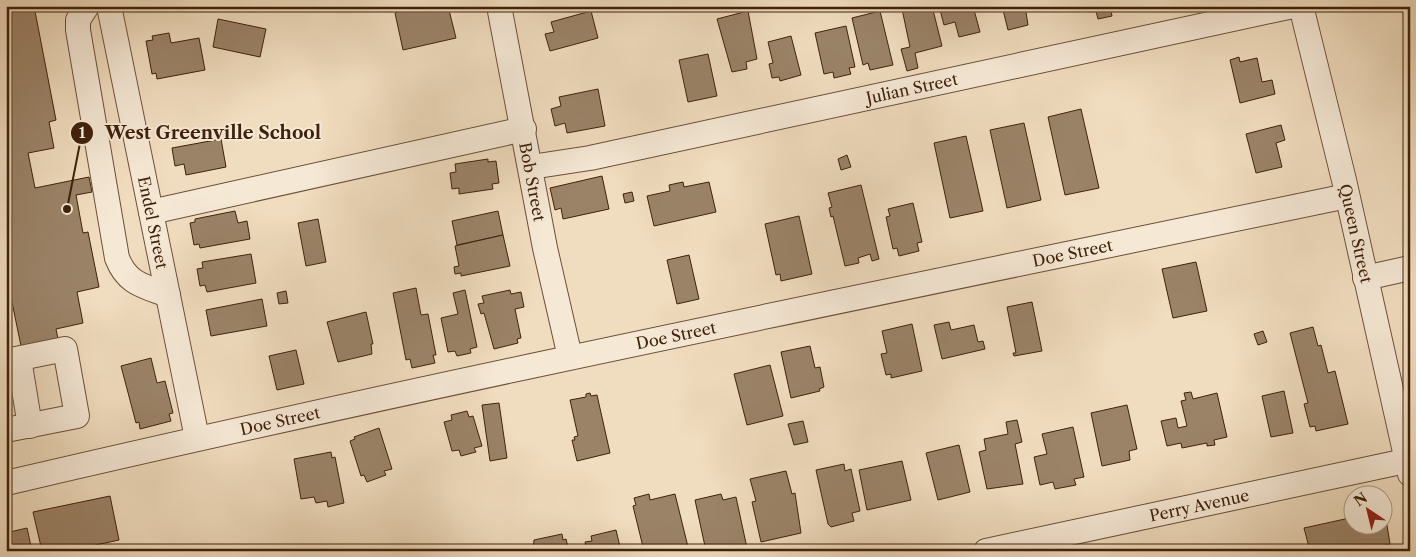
<svg xmlns="http://www.w3.org/2000/svg" width="1416" height="557" font-family="'Libre Caslon Text',serif">
<style>
.building{fill:#9b8368;stroke:#3f220b}
.lines{fill:none;stroke-linecap:round;stroke-linejoin:round}
.minor-casing{stroke:#6b5038;stroke-width:26}
.minor{stroke:#f5e8d5;stroke-width:24}
.labels{text-anchor:middle;dominant-baseline:central;stroke-width:4;stroke-linejoin:round;paint-order:stroke}
.street-label{font-size:16px;fill:#3f220b;stroke:#f5e8d5}
.leader{fill:none;stroke:#3f220b;stroke-width:2}
.callout-dot{fill:#3f220b;stroke:#f5e8d5;stroke-width:2}
.mark-label{font-size:15px;text-anchor:middle;font-weight:bold;fill:#fff}
.callout-label{font-size:18px;text-anchor:middle;font-weight:bold;fill:#3f220b;stroke:#f5e8d5;stroke-width:4;stroke-linejoin:round;paint-order:stroke}
</style>
<rect width="100%" height="100%" fill="#f0dcbe"/>
<filter id="stains"><feTurbulence type="fractalNoise" baseFrequency=".004" numOctaves="4"/><feColorMatrix values="0 0 0 0 .2 0 0 0 0 .09 0 0 0 0 .02 0 0 0 .5 -.17"/></filter>
<radialGradient id="worn" r=".72"><stop offset=".6" stop-color="#630" stop-opacity="0"/><stop offset="1" stop-color="#630" stop-opacity=".3"/></radialGradient>
<!-- building -->
<g class="building">
<path d="M6 6H34L56 120 49 122 54 148 28 153 35 188 89 177 92 192 76 195 83 233 88 232 99 287 77 292 83 323 56 329 58 339 21 346 6 273Z"/>
<path d="M142 6H173L142 11Z"/>
<path d="M417 6 421 8 448 6 456 38 403 50 395 13Z"/>
<path d="M914 6H932L942 46 915 53 918 68 907 71 901 49 910 47 902 9Z"/>
<path d="M939 6H973L980 32 959 37 955 22 944 25Z"/>
<path d="M1002 6H1025L1028 25 1008 30Z"/>
<path d="M1088 6H1113L1110 7 1112 16 1098 19 1096 11 1089 12Z"/>
<path d="M591 11 598 38 550 51 545 34 554 32 551 22Z"/>
<path d="M748 11 757 59 746 62 747 69 732 72 717 19Z"/>
<path d="M880 11 893 65 870 70 868 63 863 65 852 18Z"/>
<path d="M218 19 266 29 260 57 213 47Z"/>
<path d="M846 26 855 67 849 68 851 74 834 78 833 72 824 74 815 33Z"/>
<path d="M169 33 171 43 199 38 205 70 157 79 156 73 152 74 146 41 153 40 152 36Z"/>
<path d="M791 36 801 75 780 81 779 77 772 78 769 64 773 63 768 42Z"/>
<path d="M708 54 717 96 688 102 679 60Z"/>
<path d="M1239 57 1240 62 1257 58 1262 82 1272 80 1275 94 1240 103 1230 60Z"/>
<path d="M598 89 605 126 567 133 565 123 555 126 551 109 561 106 559 97Z"/>
<path d="M1081 109 1099 188 1065 195 1048 117Z"/>
<path d="M1024 123 1041 200 1007 208 990 130Z"/>
<path d="M1281 125 1285 140 1276 143 1282 167 1256 173 1246 134Z"/>
<path d="M966 136 983 211 950 218 934 143Z"/>
<path d="M221 139 226 167 186 175 184 164 175 166 172 148Z"/>
<path d="M847 155 851 167 841 170 838 159Z"/>
<path d="M488 159V162L496 161 499 183 492 184 493 189 459 194V188L452 189 450 173 456 172 455 164Z"/>
<path d="M602 176 609 209 563 219 561 208 555 210 550 188Z"/>
<path d="M683 182 684 187 709 182 716 212 654 226 647 196 670 191 669 185Z"/>
<path d="M861 185 879 259 872 261 870 254 858 258 859 263 845 266 833 216 831 217 829 208 832 207 828 193Z"/>
<path d="M632 192 634 201 625 203 623 194Z"/>
<path d="M913 203 922 242 917 243 919 251 899 256 897 248 893 249 886 217 890 216 888 209Z"/>
<path d="M235 211 238 223 247 221 250 239 200 248 199 244 194 245 190 223 195 222V219Z"/>
<path d="M498 211 503 235 457 245 452 221Z"/>
<path d="M799 216 812 274 781 281 780 274 776 275 765 224Z"/>
<path d="M318 219 326 262 306 266 298 223Z"/>
<path d="M503 235 510 266 461 276V273L455 274 454 267 459 266 455 246Z"/>
<path d="M251 254 256 283 207 292 205 285 200 286 197 269 203 268 202 262Z"/>
<path d="M689 255 699 299 677 304 667 260Z"/>
<path d="M1196 262 1207 311 1173 318 1162 269Z"/>
<path d="M416 288 421 315 428 314 436 355H433L435 363 412 368 410 359 406 360 393 293Z"/>
<path d="M465 290 477 347 470 349 471 353 457 356 455 351 448 352 441 318 458 314 453 293Z"/>
<path d="M510 290 511 294 521 292 524 307 515 309 521 338 517 339 518 343 494 349 484 313 481 314 478 304 484 303 482 296Z"/>
<path d="M286 291 288 303 279 304 277 293Z"/>
<path d="M262 299 267 326 211 336 206 310Z"/>
<path d="M1032 302 1042 351 1014 356 1013 353H1016L1007 307Z"/>
<path d="M366 312 373 344H371L372 354 338 362 327 322Z"/>
<path d="M949 322 951 330 974 325 978 342 983 341 985 349 942 359 934 325Z"/>
<path d="M912 324 922 371 891 378V374L886 375 881 354 887 353 882 331Z"/>
<path d="M1313 327 1318 346 1321 345 1328 373 1335 371 1348 424 1316 431 1315 426 1310 427 1304 404 1308 403 1290 333Z"/>
<path d="M1263 331 1267 342 1258 345 1254 334Z"/>
<path d="M810 346 815 368 820 367 824 387 819 389 820 391 791 398 781 352Z"/>
<path d="M296 350 304 384 277 390 269 356Z"/>
<path d="M151 358 157 383 165 381 173 413 169 414 171 421 140 429 139 422 136 423 121 366Z"/>
<path d="M770 365 783 416 747 425 734 374Z"/>
<path d="M1284 391 1293 433 1271 437 1262 396Z"/>
<path d="M1191 392 1193 399 1217 393 1227 437 1214 440 1215 445 1207 446V443L1182 448 1181 443 1167 446 1161 421 1176 418 1178 428 1187 426 1181 401 1186 400 1184 393Z"/>
<path d="M590 393 591 396 597 395 610 453 577 461 572 440H575L574 437 578 436 570 400 586 397V394Z"/>
<path d="M499 403 507 458 490 461 482 405Z"/>
<path d="M1127 405 1137 449 1129 451 1130 460 1102 466 1091 413Z"/>
<path d="M467 411 469 417 473 416 482 446 474 448 476 452 461 456 459 450 452 451 444 422 452 420 451 415Z"/>
<path d="M1017 420 1022 442 1015 444 1023 484 987 489 979 452 986 450 984 439 1008 434 1006 422Z"/>
<path d="M803 421 808 442 794 445 788 424Z"/>
<path d="M1073 427 1084 477 1074 479 1076 485 1055 489 1053 482 1040 485 1034 457 1047 454 1042 434Z"/>
<path d="M379 428 392 469 384 471 386 475 367 482 364 475 361 476 350 441 355 439 354 437Z"/>
<path d="M959 445 970 492 938 500 926 453Z"/>
<path d="M331 452 332 458 335 457 344 503 328 507 327 501 316 503 314 497 301 499 294 459Z"/>
<path d="M902 461 911 500 867 510 859 470Z"/>
<path d="M844 464 845 471 851 469 860 511 852 513 854 521 831 527 828 524 816 470Z"/>
<path d="M786 471 792 494 795 493 801 533 761 542 752 502 756 501 750 479Z"/>
<path d="M649 494 650 500 675 494 689 551H644L633 506 636 505 634 498Z"/>
<path d="M721 494 723 500 736 497 747 548 733 551H706L695 500Z"/>
<path d="M110 496 119 540 68 551H42L33 512Z"/>
<path d="M1354 517V524H1384V519H1386L1390 544 1362 551H1310L1304 528Z"/>
<path d="M27 528 32 551H6V544L12 543 10 532Z"/>
<path d="M616 530 621 551H587L585 542 592 541 591 536Z"/>
<path d="M562 534 563 540 566 539 569 551H533L534 540Z"/>
</g>
<g class="lines">
<!-- minor casing -->
<g class="minor-casing">
<g id="minor">
<path d="M87 6 78 20V30L117 258C127 284 144 286 168 295"/>
<path id="s1" d="M109 6 197 438"/>
<path id="s2" d="M499 6 545 248 570 357"/>
<path id="s3" d="M1301 6 1344 180 1410 474"/>
<path id="s4" d="M531 167 590 158 1293 6"/>
<path d="M151 212 524 129"/>
<path d="M1365 278 1410 268"/>
<path d="M19 359 30 426"/>
<path d="M6 361 65 349 77 416 6 430"/>
<path id="s5" d="M6 483C451 379 900 289 1347 196"/>
<path id="s6" d="M986 551 1410 460"/>
</g>
</g>
<!-- minor -->
<use href="#minor" class="minor"/>
</g>
<g class="labels">
<!-- street labels -->
<g class="street-label">
<text stroke="none"><textPath href="#s4" startOffset="389">Julian Street</textPath></text>
<text stroke="none"><textPath href="#s2" startOffset="179">Bob Street</textPath></text>
<text stroke="none"><textPath href="#s1" startOffset="221">Endel Street</textPath></text>
<text stroke="none"><textPath href="#s3" startOffset="234">Queen Street</textPath></text>
<text stroke="none"><textPath href="#s5" startOffset="1091">Doe Street</textPath></text>
<text stroke="none"><textPath href="#s5" startOffset="686">Doe Street</textPath></text>
<text stroke="none"><textPath href="#s5" startOffset="281">Doe Street</textPath></text>
<text stroke="none"><textPath href="#s6" startOffset="218">Perry Avenue</textPath></text>
</g>
</g>
<!-- callouts -->
<path class="leader" d="M67 209L82 133"/>
<g class="callout-dot">
<circle cx="67" cy="209" r="5"/>
<circle cx="82" cy="133" r="12"/>
</g>
<g class="mark-label">
<text x="82" y="138">1</text>
</g>
<g class="callout-label">
<text x="213" y="139">West Greenville School</text>
</g>
<!-- margin -->
<rect width="1416" height="557" fill="none" stroke="#f0dcbe" stroke-width="25"/>
<rect x="8" y="8" width="1401" height="542" fill="none" stroke="#3f220b" stroke-width="2.5"/>
<rect x="12" y="12" width="1391" height="532" fill="none" stroke="#3f220b"/>
<!-- north arrow -->
<g transform="translate(1368 510) rotate(325)"><circle r="24" fill="#f5e8d5" stroke="#ac9984"/>
<path d="M0-4L9 19L0 12L-9 19Z" fill="#8f2418"/>
<text y="-8" font-size="14" font-weight="bold" text-anchor="middle" fill="#3f220b">N</text>
</g>
<rect width="100%" height="100%" filter="url(#stains)"/>
<rect width="100%" height="100%" fill="url(#worn)"/>
</svg>
